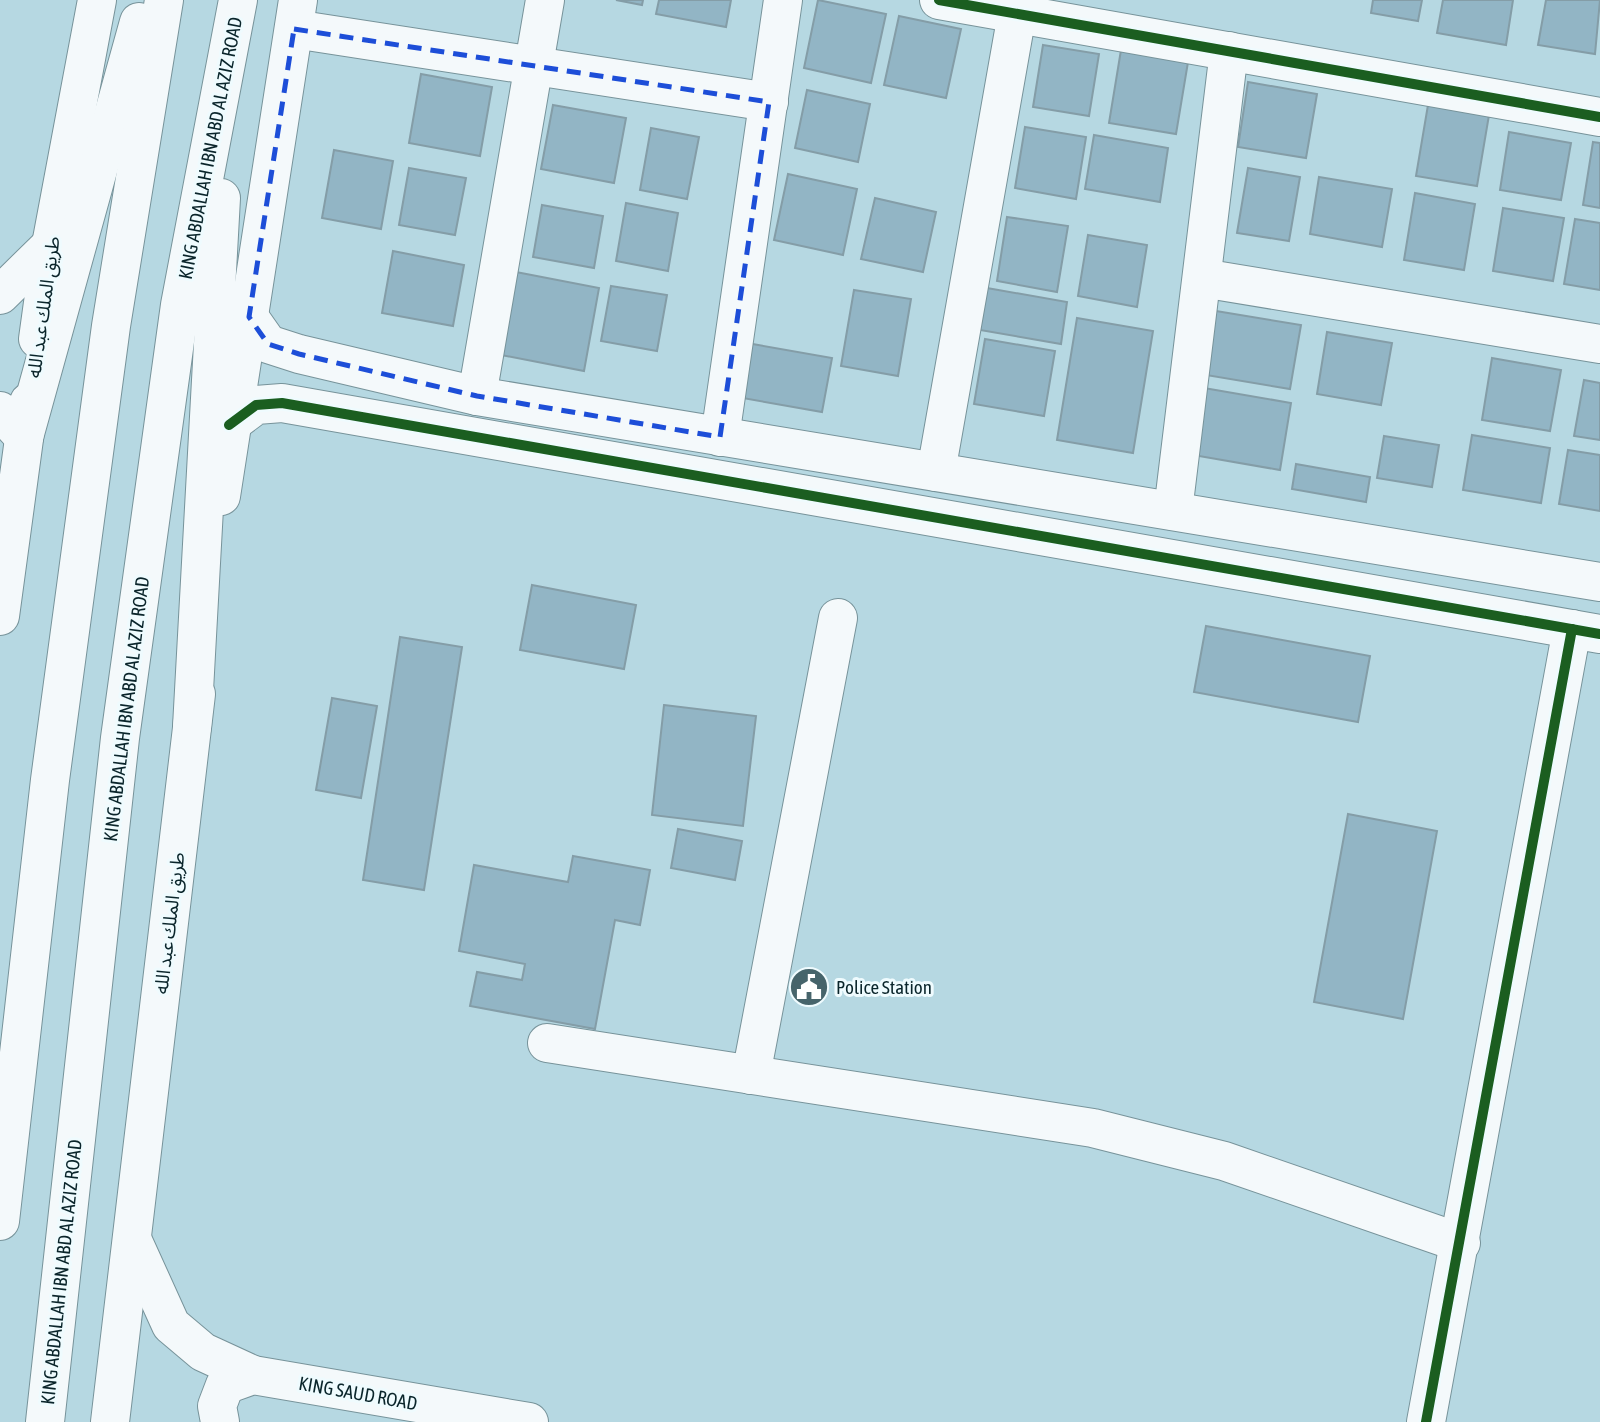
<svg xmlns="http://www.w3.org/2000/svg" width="1600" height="1422" font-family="'Asap Condensed','Noto Sans Arabic',sans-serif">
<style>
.building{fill:#92b5c5;stroke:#849da7;stroke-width:2}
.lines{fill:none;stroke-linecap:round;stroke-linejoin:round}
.minor-casing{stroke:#77939a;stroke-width:40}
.major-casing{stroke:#77939a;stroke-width:40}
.highway-casing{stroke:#77939a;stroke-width:40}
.minor{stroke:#f4f9fb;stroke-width:38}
.major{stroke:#f4f9fb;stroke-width:38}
.highway{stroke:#f4f9fb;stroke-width:38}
.cycleway-casing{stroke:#effbfe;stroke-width:15}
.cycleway{stroke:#1b5e20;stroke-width:10}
.marked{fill:none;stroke:#1d4ed8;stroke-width:5;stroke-dasharray:14 9;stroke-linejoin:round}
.labels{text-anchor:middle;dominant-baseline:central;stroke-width:6;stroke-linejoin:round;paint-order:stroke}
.street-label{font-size:19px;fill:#0a252b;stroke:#effbfe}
.poi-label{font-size:19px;fill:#0a252b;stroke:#effbfe;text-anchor:start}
</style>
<rect width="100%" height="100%" fill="#b6d8e2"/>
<!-- building -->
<g class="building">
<path d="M616 0H643L642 5Z"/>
<path d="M659 0H731L726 27 656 14Z"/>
<path d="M818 0 886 14 871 83 804 68Z"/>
<path d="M1373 0H1422L1418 21 1371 13Z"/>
<path d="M1443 0H1513L1506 45 1437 33Z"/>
<path d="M1546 0H1600L1595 54 1538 45Z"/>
<path d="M899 16 961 29 946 98 884 85Z"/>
<path d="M1043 45 1099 54 1089 116 1033 107Z"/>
<path d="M1121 50 1188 62 1176 134 1109 123Z"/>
<path d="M421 74 492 87 480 156 409 143Z"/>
<path d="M1248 82 1317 94 1306 158 1238 147Z"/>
<path d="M807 90 870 104 858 162 795 148Z"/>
<path d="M553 105 626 118 614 183 541 169Z"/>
<path d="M1428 105 1489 115 1477 186 1416 176Z"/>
<path d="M1025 127 1086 137 1076 199 1015 188Z"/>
<path d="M651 128 699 137 687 199 640 190Z"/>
<path d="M1509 132 1571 143 1561 200 1500 190Z"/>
<path d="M1094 135 1168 148 1160 202 1085 189Z"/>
<path d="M1593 142 1600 143V208L1583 205Z"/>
<path d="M334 150 393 161 381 229 322 218Z"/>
<path d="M409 168 466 178 455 235 399 225Z"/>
<path d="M1248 168 1300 177 1289 241 1237 233Z"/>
<path d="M788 174 857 189 843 255 774 240Z"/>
<path d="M1319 177 1392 189 1382 247 1310 234Z"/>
<path d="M1415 193 1475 204 1464 270 1404 260Z"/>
<path d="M875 198 936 212 923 272 861 259Z"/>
<path d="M626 203 678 213 668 271 616 261Z"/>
<path d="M542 205 603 216 594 268 533 257Z"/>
<path d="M1503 208 1564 218 1553 281 1493 271Z"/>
<path d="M1007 217 1068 226 1057 292 997 281Z"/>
<path d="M1575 219 1600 223V290L1564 284Z"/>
<path d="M1088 235 1147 245 1137 307 1078 296Z"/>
<path d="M393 251 464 265 453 326 382 313Z"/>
<path d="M516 272 599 288 584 371 501 355Z"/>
<path d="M611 286 667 295 657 351 601 341Z"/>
<path d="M987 288 1067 302 1061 344 980 330Z"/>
<path d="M854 290 911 299 898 376 841 366Z"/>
<path d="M1210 310 1301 325 1290 389 1200 374Z"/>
<path d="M1077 318 1153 331 1133 453 1057 440Z"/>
<path d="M1327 332 1392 343 1381 405 1317 394Z"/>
<path d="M985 339 1055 351 1044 416 974 404Z"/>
<path d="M747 343 832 358 822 412 737 397Z"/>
<path d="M1492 358 1561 370 1550 431 1482 420Z"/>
<path d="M1584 380 1600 383V440L1574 436Z"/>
<path d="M1204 388 1291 403 1280 470 1193 455Z"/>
<path d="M1472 435 1550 448 1541 503 1463 490Z"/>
<path d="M1384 436 1439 445 1432 487 1377 478Z"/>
<path d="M1568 450 1600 455V511L1559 504Z"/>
<path d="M1296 464 1370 477 1366 502 1292 489Z"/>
<path d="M532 585 636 605 624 669 520 650Z"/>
<path d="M1206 626 1370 656 1358 722 1194 692Z"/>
<path d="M400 637 462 647 424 890 363 880Z"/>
<path d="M332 698 377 706 361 798 316 790Z"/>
<path d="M664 705 756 716 743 826 652 815Z"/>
<path d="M1348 814 1437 831 1403 1019 1314 1002Z"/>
<path d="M678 829 742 841 735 880 671 868Z"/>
<path d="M573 856 650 870 640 925 615 920 595 1029 470 1006 477 972 522 980 525 964 459 951 474 865 568 882Z"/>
</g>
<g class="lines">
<!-- minor casing -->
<g class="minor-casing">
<g id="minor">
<path d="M939 0 1600 117"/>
<path d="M294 29 769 102"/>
<path d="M1202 278 1600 344"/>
<path d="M0 295 51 245"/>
<path d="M249 317 268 344 299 354 477 396 1600 582"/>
<path d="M477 396 545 0"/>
<path d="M0 411 24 437"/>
<path d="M229 425 256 405 282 403 1600 634"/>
<path d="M720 437 783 0"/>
<path d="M936 472 1017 14"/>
<path d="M1173 511 1229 51"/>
<path d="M547 1043 1093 1128 1224 1161 1461 1243"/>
<path d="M751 1075 838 618"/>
<path d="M1426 1422 1572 629"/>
</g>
</g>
<!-- major casing -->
<g class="major-casing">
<g id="major">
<path d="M38 339 51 245 97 0"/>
<path d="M221 496 298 0"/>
<path d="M0 616 29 402"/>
<path d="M132 1239 171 1325 203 1352 253 1375"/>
<path d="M110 1422 196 694"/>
<path d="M220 1422 217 1406 225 1385 253 1375 529 1422"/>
</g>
</g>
<!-- highway casing -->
<g class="highway-casing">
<g id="highway">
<path d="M24 437 139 22"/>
<path d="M192 727 221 198"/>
<path d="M0 1221 50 780 111 326 164 0"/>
<path d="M45 1422 120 738 180 305 238 0"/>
</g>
</g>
<!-- minor -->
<use href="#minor" class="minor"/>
<!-- major -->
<use href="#major" class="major"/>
<!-- highway -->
<use href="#highway" class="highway"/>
<!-- cycleway casing -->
<g class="cycleway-casing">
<g id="cycleway">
<path d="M939 0 1600 117"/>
<path d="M229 425 256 405 282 403 1600 634"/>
<path d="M1426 1422 1572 629"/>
</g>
</g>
<!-- cycleway -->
<use href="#cycleway" class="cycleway"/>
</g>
<!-- marked area -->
<path class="marked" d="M294 29 769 102 720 437 477 396 299 354 268 344 249 317Z"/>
<!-- icons -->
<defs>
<g id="civic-disc" transform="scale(2.0125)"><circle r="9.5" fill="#46646b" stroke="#effbfe"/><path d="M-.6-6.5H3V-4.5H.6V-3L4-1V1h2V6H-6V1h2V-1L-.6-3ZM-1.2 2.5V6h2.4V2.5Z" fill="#fff"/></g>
</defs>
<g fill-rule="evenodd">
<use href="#civic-disc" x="809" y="987"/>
</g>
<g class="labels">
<!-- street labels -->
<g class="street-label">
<text transform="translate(210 148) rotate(-79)">KING ABDALLAH IBN ABD AL AZIZ ROAD</text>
<text transform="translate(43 307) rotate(-82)">طريق الملك عبد الله</text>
<text transform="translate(126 709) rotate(-83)">KING ABDALLAH IBN ABD AL AZIZ ROAD</text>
<text transform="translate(169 923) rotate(-83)">طريق الملك عبد الله</text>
<text transform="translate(61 1272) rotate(-84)">KING ABDALLAH IBN ABD AL AZIZ ROAD</text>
<text transform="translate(358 1393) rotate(10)">KING SAUD ROAD</text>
</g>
<!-- poi labels -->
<g class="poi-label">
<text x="836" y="987">Police Station</text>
</g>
</g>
</svg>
